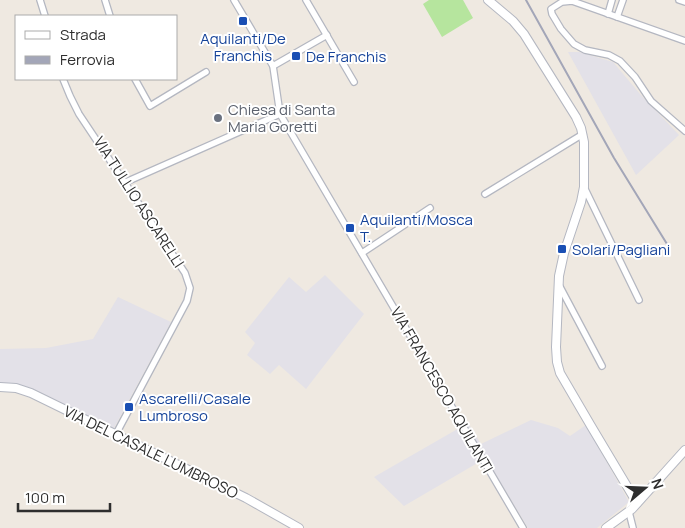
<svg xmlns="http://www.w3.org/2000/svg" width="685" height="528" font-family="Manrope,sans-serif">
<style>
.industrial{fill:#e3e1e8}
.green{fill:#b6e59e}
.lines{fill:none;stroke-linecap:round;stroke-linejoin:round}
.street-casing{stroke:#b4b7c1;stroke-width:8}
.secondary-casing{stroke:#b4b7c1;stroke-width:10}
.street{stroke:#fff;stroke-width:5.5}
.secondary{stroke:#fff;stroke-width:8}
.rail{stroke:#a3a6b8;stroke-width:2}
.transit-dot{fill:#1a4fb4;stroke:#fff;stroke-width:2}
.worship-dot{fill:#6b7280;stroke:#fff;stroke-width:2}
.labels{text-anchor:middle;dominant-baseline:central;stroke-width:4;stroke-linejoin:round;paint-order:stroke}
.transit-label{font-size:15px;fill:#164399;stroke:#fff;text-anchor:start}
.worship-label{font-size:15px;fill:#5b616d;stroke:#fff;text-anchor:start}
.street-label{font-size:15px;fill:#2e2e2e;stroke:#fff}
</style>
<rect width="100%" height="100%" fill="#efe9e1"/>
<!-- industrial -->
<g class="industrial">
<path d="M568 52H579L613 62 640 94 679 135 636 175Z"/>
<path d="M325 275 364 314 306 389 279 365 270 374 247 355 255 343 245 332 289 277 306 292Z"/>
<path d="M118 297 171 322 113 430 31 388 13 383H0V349L46 348 93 339Z"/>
<path d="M531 420 558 428 570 436 586 425 629 502 597 528H528L486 458 404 506 374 477 468 423 481 444Z"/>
</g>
<!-- green -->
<path class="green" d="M429 0H463L473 18 442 37 423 4Z"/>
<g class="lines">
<!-- street casing -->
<g class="street-casing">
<g id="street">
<path d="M40 0 45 16"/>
<path d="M105 0 110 16"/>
<path d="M234 0 273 66 280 114 523 528"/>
<path d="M306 0 354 82"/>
<path d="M679 0 685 2"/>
<path d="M608 14 612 0"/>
<path d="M617 17 623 0"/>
<path d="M685 41 572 1 562 2 551 9 552 14 561 29 574 44 585 50 609 55 620 61 635 77 651 101 685 131"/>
<path d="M273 66 327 35"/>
<path d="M63 79 70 96 79 114 185 273 190 288 187 301 116 434"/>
<path d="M135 79 150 106 206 72"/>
<path d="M126 182 280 114"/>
<path d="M584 187 639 300"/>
<path d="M485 194 583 134"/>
<path d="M362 253 430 208"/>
<path d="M559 285 602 366"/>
<path d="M629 512 633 528"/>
</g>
</g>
<!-- secondary casing -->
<g class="secondary-casing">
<g id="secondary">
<path d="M488 0 513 21 524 34 576 117 581 128 584 142V187L581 202 564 253 559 276 556 347 557 362 560 373 591 426 637 503"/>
<path d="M0 387 16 388 31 393 246 498 299 528"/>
<path d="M606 528 632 509 685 450"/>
</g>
</g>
<!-- street -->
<use href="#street" class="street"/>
<!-- secondary -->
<use href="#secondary" class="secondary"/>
<!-- rail -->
<path class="rail" d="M526 0 614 158 667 244"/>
</g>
<!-- markers -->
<g class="transit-dot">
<rect x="238" y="16" width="10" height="10" rx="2.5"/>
<rect x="291" y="51" width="10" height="10" rx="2.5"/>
<rect x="345" y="223" width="10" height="10" rx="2.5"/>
<rect x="557" y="244" width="10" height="10" rx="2.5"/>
<rect x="124" y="402" width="10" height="10" rx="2.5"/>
</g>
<circle class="worship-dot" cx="218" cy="118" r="5"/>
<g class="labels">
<!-- transit labels -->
<g class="transit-label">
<text x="243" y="38" text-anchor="middle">Aquilanti/De<tspan x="243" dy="17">Franchis</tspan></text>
<text x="306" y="56">De Franchis</text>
<text x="360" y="219">Aquilanti/Mosca<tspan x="360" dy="17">T.</tspan></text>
<text x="572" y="249">Solari/Pagliani</text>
<text x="139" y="398">Ascarelli/Casale<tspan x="139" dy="17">Lumbroso</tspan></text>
</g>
<!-- worship labels -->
<g class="worship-label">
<text x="228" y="109">Chiesa di Santa<tspan x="228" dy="17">Maria Goretti</tspan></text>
</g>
<!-- street labels -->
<g class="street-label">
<text transform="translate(139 202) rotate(57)">VIA TULLIO ASCARELLI</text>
<text transform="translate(442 390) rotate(60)">VIA FRANCESCO AQUILANTI</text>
<text transform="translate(151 452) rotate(26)">VIA DEL CASALE LUMBROSO</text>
</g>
</g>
<!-- legend -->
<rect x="15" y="15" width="162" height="65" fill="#ffffff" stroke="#ababab"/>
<rect x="25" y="31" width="25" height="8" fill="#ffffff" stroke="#ababab"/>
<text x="60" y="40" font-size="15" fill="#2e2e2e">Strada</text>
<rect x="25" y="56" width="25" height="8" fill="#a3a6b8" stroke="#ababab"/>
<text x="60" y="65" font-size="15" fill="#2e2e2e">Ferrovia</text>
<!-- north arrow -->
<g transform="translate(645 488) rotate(71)" stroke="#ffffff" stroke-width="4" paint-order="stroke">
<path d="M0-4L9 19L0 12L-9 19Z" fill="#2e2e2e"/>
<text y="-8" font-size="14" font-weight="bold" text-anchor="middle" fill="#2e2e2e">N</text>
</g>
<!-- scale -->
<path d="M18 503v8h92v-8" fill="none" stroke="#2e2e2e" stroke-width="2.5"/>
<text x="25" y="503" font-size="15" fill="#2e2e2e" stroke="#ffffff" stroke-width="4" paint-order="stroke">100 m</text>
</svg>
